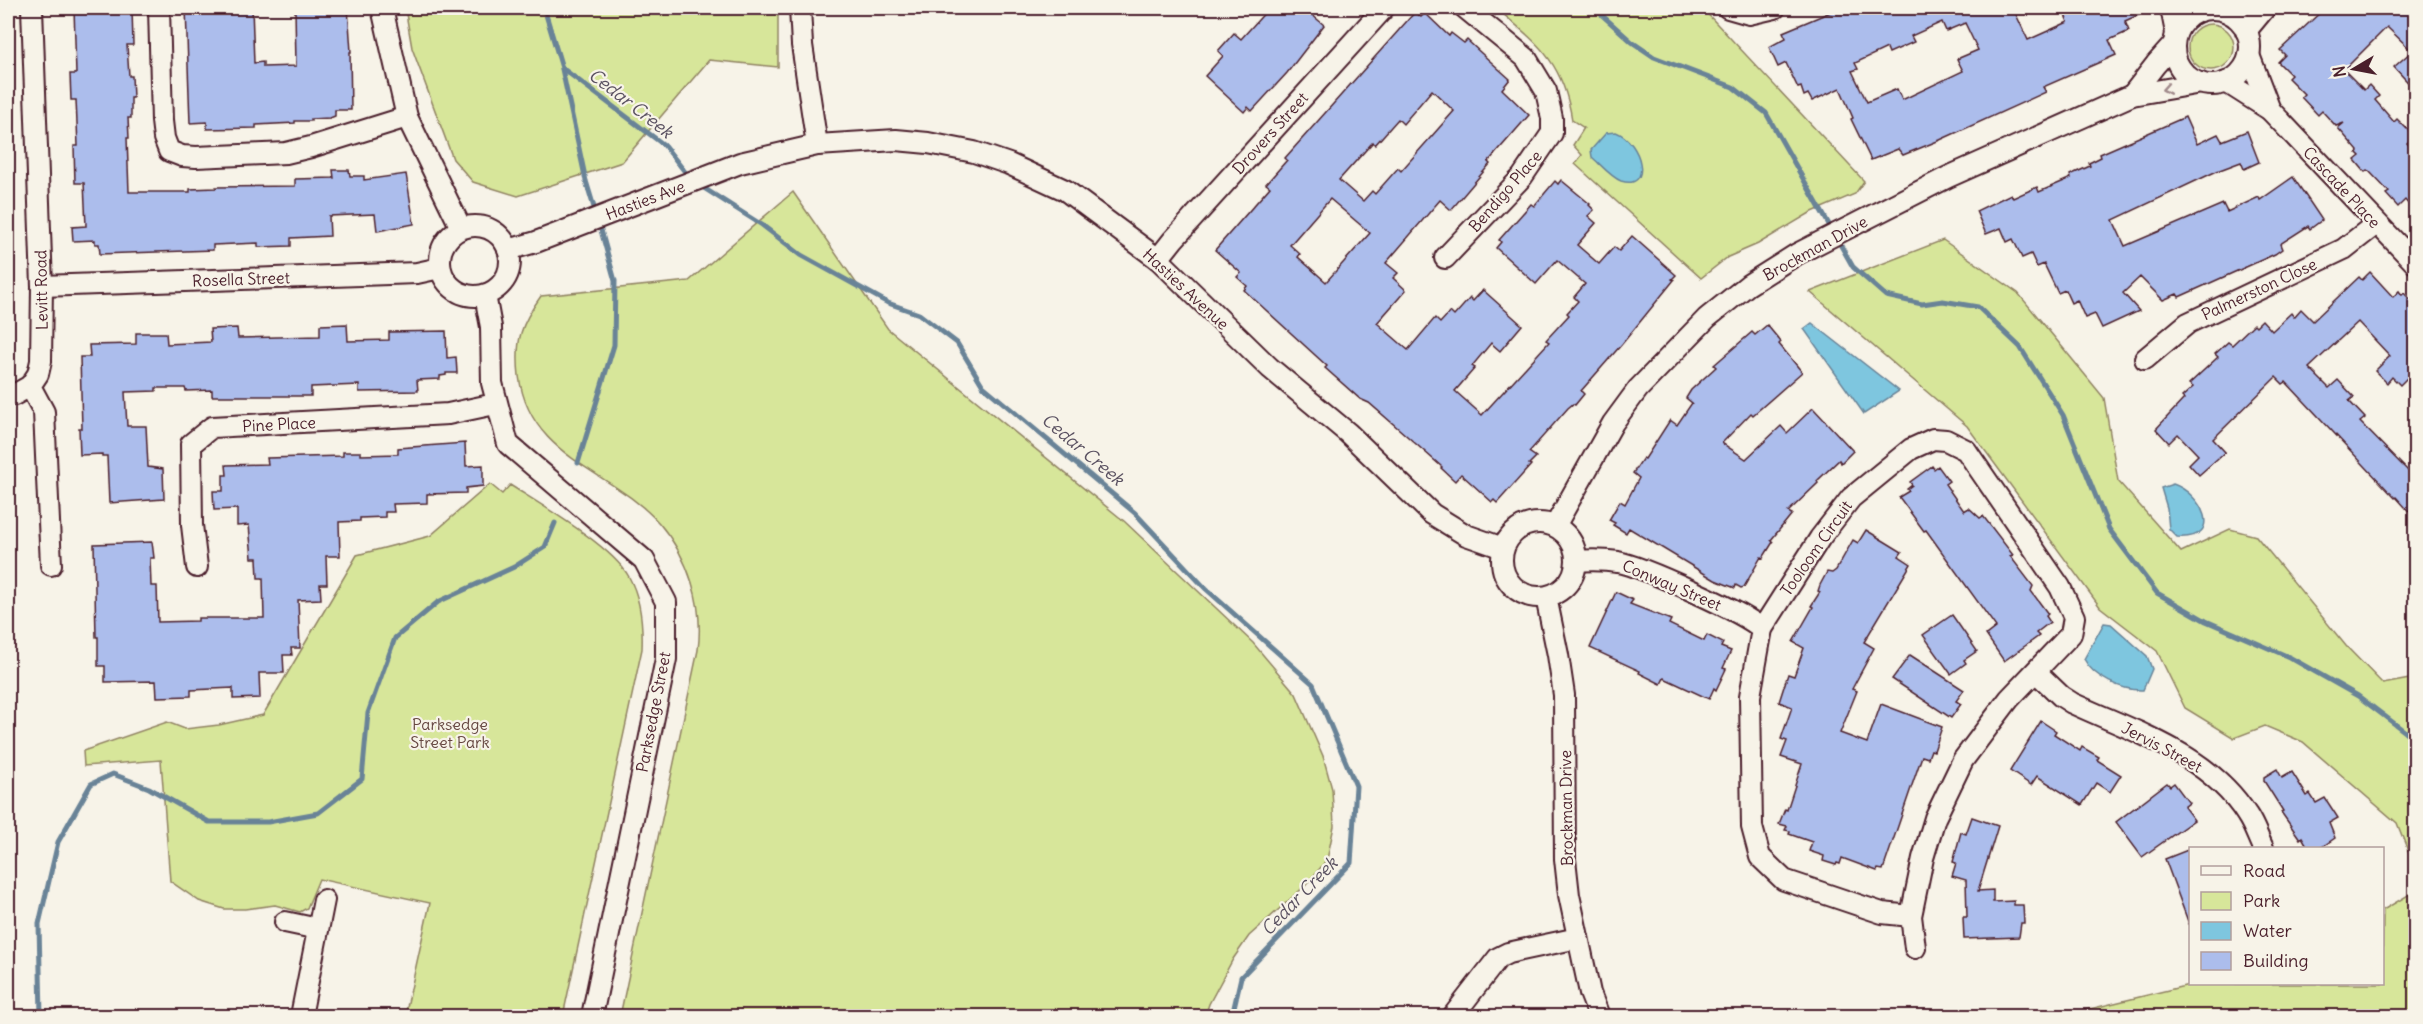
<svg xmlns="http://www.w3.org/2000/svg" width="2423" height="1024" font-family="Delius,sans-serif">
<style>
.green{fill:#d7e69a;stroke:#908262;stroke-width:1.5}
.water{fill:#7ec6df;stroke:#698397;stroke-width:1.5}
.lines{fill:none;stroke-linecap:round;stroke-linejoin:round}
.stream{stroke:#698397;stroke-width:5}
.building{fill:#acbdec;stroke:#4a1f2b;stroke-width:1.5;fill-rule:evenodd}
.minor-casing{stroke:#4a1f2b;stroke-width:24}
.minor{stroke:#f7f3e8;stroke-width:20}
.oneway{stroke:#a0898a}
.labels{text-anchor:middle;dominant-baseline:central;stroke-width:4.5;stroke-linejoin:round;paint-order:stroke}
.street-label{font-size:16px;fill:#4a1f2b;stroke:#f7f3e8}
.park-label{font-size:16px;fill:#664741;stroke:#f7f3e8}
.water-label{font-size:18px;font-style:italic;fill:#5a5161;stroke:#f7f3e8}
</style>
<rect width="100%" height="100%" fill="#f7f3e8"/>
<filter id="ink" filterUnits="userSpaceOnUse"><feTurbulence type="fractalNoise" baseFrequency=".0167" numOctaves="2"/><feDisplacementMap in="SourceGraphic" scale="12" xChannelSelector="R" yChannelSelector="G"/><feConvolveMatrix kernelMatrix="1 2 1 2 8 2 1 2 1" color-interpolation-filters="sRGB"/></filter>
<g filter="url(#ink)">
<!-- green -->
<g class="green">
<path d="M405 8H778V67L709 60 622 162 518 196 473 182 453 159 412 48Z"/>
<path d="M1496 8H1702L1864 181 1855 194 1810 213 1758 244 1728 257 1701 278 1575 164 1582 155 1573 145 1584 128 1572 120C1563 61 1538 44 1496 8Z"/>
<circle cx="2211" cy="47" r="23"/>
<path d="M793 192 888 329 1124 521 1253 643 1296 694 1323 756 1332 789 1334 826 1327 860 1306 885 1249 936 1233 959 1209 1004 1205 1016H620L698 650C704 605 689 558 659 523 611 469 530 459 519 376 515 340 521 324 541 296L689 281Z"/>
<path d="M1943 240 2018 293 2104 398 2118 481 2181 552 2230 529 2256 536 2346 646 2383 684 2415 678V869L2397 823 2303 742 2265 726 2234 738 2185 708 2157 651 2100 607 1967 426 1810 292Z"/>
<path d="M490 484 502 494 510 485C541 505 612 546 629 577 641 599 643 625 642 649L563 1016H405L430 903 319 879 307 908 300 912 275 905 245 909H224L199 901 170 881 161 760 84 766 83 751 167 722 185 729 219 725 263 715 357 555 430 536Z"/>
<path d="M2415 891V1016H2061L2193 984H2382L2383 910Z"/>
</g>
<!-- water -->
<g class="water">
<path d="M1616 132C1642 142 1653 191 1621 181 1611 177 1600 164 1592 157L1591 150 1606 133Z"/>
<path d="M1812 323 1899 391 1864 414 1804 329Z"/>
<path d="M2173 484C2201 493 2226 540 2177 537L2169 529 2167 508 2161 488Z"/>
<path d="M2104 623 2111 624 2147 656 2152 669 2143 690C2122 691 2093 677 2084 659Z"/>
</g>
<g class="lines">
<!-- stream -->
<g class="stream">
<path d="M544 8 562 68 664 145 689 177"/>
<path d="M1594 8 1632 42 1654 57 1733 87 1766 113 1853 267 1886 296 1922 304 1943 301 1978 307 2020 347 2063 415 2109 529 2157 593 2206 621 2289 657 2358 696 2416 740"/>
<path d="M562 69 586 181 596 214"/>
<path d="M699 185 762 225 801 255 888 303 919 314 957 343 983 386 1135 513 1206 589 1313 684 1356 786 1351 863 1241 977 1232 1016"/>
<path d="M578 463 614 345 615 281 599 223"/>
<path d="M41 1016 39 924 58 842 91 784 113 774 149 788 209 822H268L318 813 362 779 368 713 395 638 438 602 514 567 545 547 555 523"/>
</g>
</g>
<!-- building -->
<g class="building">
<path d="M74 8H132L133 45H127L129 76H132L133 98H131V118H128L129 138H127L129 192H190V189L216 188V187L295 186V179L334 178 333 170H349L350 176H364V180L406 174 414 224 377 231 375 214 329 216 330 236 291 238V246L258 247V243L213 245V250L100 254 99 244H95V240L73 241 72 227 86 226 84 183H75L74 146H78L76 100H71L70 74H76Z"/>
<path d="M186 8H252L254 63 263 62V67L296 66 295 8H348L351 52H350L351 110H335V116L330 118 311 119V121H295V123L256 125V128L207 129V122L190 123Z"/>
<path d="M1269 8H1304L1324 25 1287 73 1252 111 1248 107 1244 112 1205 76 1223 56 1218 51 1234 33 1241 39Z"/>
<path d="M1840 8H2013L2028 40 2068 22 2062 8H2154L2125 21 2129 31 2109 40 2116 55 2043 87 2046 92 1940 140 1903 155 1898 149 1871 160 1851 119 1853 118 1840 88 1812 101 1808 94 1804 96 1801 87 1798 88 1786 63 1778 67 1769 47 1786 38 1783 32ZM1942 22 1946 31 1965 23 1978 50 1957 59 1963 71 1902 100 1897 89 1867 102 1852 71 1858 69 1855 63 1887 48 1889 53 1914 42 1911 36Z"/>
<path d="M2325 8H2410L2415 14V90L2394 67 2412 51 2387 27 2344 70 2364 90 2369 85 2379 96 2375 100 2394 122 2397 119 2414 136 2407 143 2415 152V212L2405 200 2398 207 2386 194 2389 192 2368 170 2365 172 2355 160 2360 156 2357 153 2358 151 2338 128 2344 123 2336 126 2322 111 2318 115 2301 97 2304 94 2288 78 2291 75 2278 62 2285 55 2280 50Z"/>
<path d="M1415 12 1421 17 1425 13 1449 36 1451 33 1464 43 1467 40 1481 53 1510 79 1502 89 1529 115 1488 162 1490 164 1451 210 1440 200 1386 263 1398 273 1393 278 1406 290 1377 323 1408 350 1435 318 1440 323 1450 312 1454 316 1470 298 1473 301 1483 290 1522 325 1500 351 1491 343 1472 366 1475 368 1455 391 1482 415 1549 342 1546 340 1569 315 1567 313 1578 301 1574 297 1585 284 1557 260 1536 284 1496 248 1501 242 1499 240 1531 204 1534 206 1555 181 1558 184 1561 180 1590 204 1589 205 1594 210 1588 216 1596 223 1577 245 1599 264 1614 247 1619 251 1632 236 1676 275 1672 279 1674 280 1622 344 1581 391 1584 394 1575 405 1573 404 1568 408 1529 452 1536 457 1529 464 1531 465 1497 503 1494 500 1492 502 1461 474 1455 481 1441 468 1442 467 1399 429 1369 403 1360 399 1325 368 1327 366 1244 290 1247 286 1237 277 1241 273 1215 250 1270 187 1266 184 1287 160 1285 158ZM1432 90 1454 111 1401 171 1398 168 1375 194 1372 191 1363 201 1339 180 1373 142 1375 145 1398 119 1403 124ZM1330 199 1370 233 1326 282 1298 257 1300 254 1290 245Z"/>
<path d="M2185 117 2197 144 2218 134 2222 141 2247 131 2259 162 2244 169 2241 162 2217 171 2113 220 2125 246 2223 204 2227 212 2259 197 2260 200 2293 177 2322 220 2310 229 2308 226 2280 244 2282 249 2275 254 2179 297 2177 294 2163 300 2140 277 2123 293 2139 311 2102 328 2095 314 2085 318 2077 300 2071 303 2065 290 2058 293 2044 264 2037 267 2031 254 2022 258 2013 239 2007 242 2001 228 1986 234 1976 211 2011 194 2013 198 2037 187 2039 192 2071 178 2070 175 2090 166 2089 163 2101 157 2100 154Z"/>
<path d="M2370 272 2393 297 2399 291 2402 295 2404 293 2415 305V370L2400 385 2392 377 2387 383 2375 371 2390 356 2358 322 2309 368 2329 388 2338 380 2354 397 2349 401 2365 418 2360 422 2415 478V518L2396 497 2395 498 2286 382 2283 384 2276 377 2213 439 2225 452 2199 475 2189 464 2198 455 2178 434 2169 443 2156 429 2184 399 2182 397 2193 387 2189 384 2218 357 2215 354 2228 342 2232 345 2254 324 2256 326 2262 320 2272 331 2291 313 2294 317 2301 309 2313 321 2359 277 2362 280Z"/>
<path d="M347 324 348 341 389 340V332L446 331 447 358 456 357 457 373H446V375L440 376V379L417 380 418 391 359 392V385L311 387V396H212V390L186 391 185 388H156V391L125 392 127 426H146L148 467 163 469 164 499 109 503 107 456H102V454L80 455 79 428H82L80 357H90L89 345 136 344V333H166L167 344 211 342 210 329 237 328 238 338 320 336V325Z"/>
<path d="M1767 325 1781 342 1779 344 1802 372 1753 415 1751 413 1722 443 1746 459 1781 426 1787 433 1813 408 1853 451 1841 463 1839 460 1817 481 1818 483 1788 512 1792 514 1771 540 1773 542 1763 558 1761 557 1744 587 1741 588 1736 585 1735 588 1715 580 1629 528 1626 533 1613 525 1615 523 1609 520 1620 501 1625 504 1639 478 1633 473 1643 458 1645 459 1670 420 1677 425 1692 403 1686 398 1691 390 1716 367 1714 365 1752 332 1755 335Z"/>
<path d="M465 443 466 466 483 465V486L466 488V493L427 494V503L393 504 394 512H385V517L360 518V521L339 522 340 556H326L327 584H320L321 599 298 600 300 648H291L292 655H283L284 673H259L260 698 233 699V688L191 690V696L157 697 156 681 105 682V666H98V637H96L94 544 152 542 154 558H150L151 586H157L158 622 198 621V618H264L263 578H258L257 558H252L249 525 237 526V509L214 510 213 491H223V475H227L226 465 268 464 267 458 343 456V452H361V455L398 454V448Z"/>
<path d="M1932 466 1934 469 1938 466 1949 481 1945 484 1964 511 1969 508 1980 518 1983 516 2013 555 2010 556 2033 586 2031 591 2048 614 2046 616 2050 622 2036 633 2039 636 2004 661 1986 635 1996 627 1926 530 1924 531 1899 497 1909 491 1907 489 1912 485 1910 482Z"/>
<path d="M1866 530 1902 552 1899 556 1911 564 1864 642 1874 648 1852 689 1857 691 1840 733 1867 743 1881 704 1942 727 1934 751 1931 750 1928 758 1922 756 1883 870 1878 869 1877 871 1842 858 1840 864 1837 863 1836 865 1823 861 1824 856 1809 851 1812 842 1789 834 1790 831 1785 830 1787 826 1779 824 1785 809 1787 810 1802 764 1781 757 1787 741 1781 739 1792 707 1779 702 1788 674 1794 676 1804 648 1793 642 1813 607 1811 606 1820 592 1818 591 1820 585 1827 572 1832 573 1836 570 1853 540 1858 543Z"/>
<path d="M1616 592 1633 600 1630 604 1671 620 1669 624 1704 641 1707 635 1723 643 1721 647 1731 651 1723 668 1726 669 1716 690 1714 688 1709 699 1664 678 1661 684 1639 673 1640 671 1590 648Z"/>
<path d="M1952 615 1977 651 1964 660 1966 663 1951 674 1923 635Z"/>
<path d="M1910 655 1964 690 1956 701 1961 704 1951 718 1892 679Z"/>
<path d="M2041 721 2056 731 2054 734 2080 751 2082 747 2099 757 2097 760 2121 775 2110 792 2096 783 2082 805 2037 776 2031 785 2010 771Z"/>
<path d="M2277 769 2282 778 2292 772 2307 796 2310 794 2316 803 2325 798 2338 818 2329 823 2335 838 2319 849H2309L2302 837 2300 839 2281 812 2283 811 2264 781V777Z"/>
<path d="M2167 783 2170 786 2174 783 2189 803 2184 807 2194 820 2142 857 2116 822Z"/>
<path d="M1972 817 1998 826 1978 891 1993 890V902L2014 901V905H2023L2024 923H2021L2019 937 1964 939 1963 917H1967L1966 880 1952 876 1956 863 1953 862 1961 832 1966 834Z"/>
<path d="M2190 849V924H2189L2165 859Z"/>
</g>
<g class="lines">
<!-- minor casing -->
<g class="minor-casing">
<g id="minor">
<path d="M32 8 42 286 41 361 38 374 30 386 44 412 51 565"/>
<path d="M159 8 162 121 164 138 169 151 182 156 196 157 286 153 311 147 407 117"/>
<path d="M382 8 407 117 461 228"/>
<path d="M800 8 802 45 817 145"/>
<path d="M1728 8 1749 14 1775 8"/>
<path d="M2171 8 2176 33"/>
<circle cx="2212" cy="47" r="38"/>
<path d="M2246 31 2265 8"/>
<path d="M2249 55 2270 110"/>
<path d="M2226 82 2270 110 2416 264"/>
<path d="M2132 95 2156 64 2173 45"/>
<circle cx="475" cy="261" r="35"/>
<path d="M508 250 536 242 740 163 817 145 896 140 928 143 974 152 1009 164 1065 190 1158 259 1270 368 1348 433 1432 514 1466 535 1503 548"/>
<path d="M1445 258 1522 177 1552 133V118L1546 91 1526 58 1465 8"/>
<path d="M1158 259 1173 240 1384 8"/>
<path d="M42 286 417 273 440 268"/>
<path d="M485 295 491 327 492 383 508 444 644 560 666 602V659L592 1016"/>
<path d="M2145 359 2188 323 2344 249 2376 224"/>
<path d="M8 395H14L30 386"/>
<circle cx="1539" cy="560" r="37"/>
<path d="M1555 526 1613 423 1638 389 1707 318 1748 285 1797 254 1948 177 2132 95 2201 83"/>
<path d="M1576 561C1590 560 1604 560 1618 562 1641 566 1746 613 1762 629"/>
<path d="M197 567 192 525 191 444 212 427 448 414 495 404"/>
<path d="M1546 597 1558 655 1564 695 1565 859 1569 895 1590 993 1599 1016"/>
<path d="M2036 672 2061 696 2072 703C2134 732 2209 754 2247 815 2254 825 2258 838 2263 848"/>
<path d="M1911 916 1882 913 1784 880 1760 857 1752 827 1750 696 1762 629 1820 538 1851 498 1911 449 1933 439 1946 440 1966 450 2060 587 2074 617 2071 634 2009 699 1963 760 1935 818 1923 858 1911 916 1915 948"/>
<path d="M285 922 318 929"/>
<path d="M301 1016 324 900"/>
<path d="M1453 1016 1498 958 1508 953 1578 938"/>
</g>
</g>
<!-- minor -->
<use href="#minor" class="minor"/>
</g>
<!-- one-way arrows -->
<defs><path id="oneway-chevron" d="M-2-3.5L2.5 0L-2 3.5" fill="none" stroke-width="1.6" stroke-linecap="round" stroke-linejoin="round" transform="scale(1.5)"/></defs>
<use class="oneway" href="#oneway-chevron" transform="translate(2166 89) rotate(170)"/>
</g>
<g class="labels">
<!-- street labels -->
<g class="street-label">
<text transform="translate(1270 133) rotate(-48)">Drovers Street</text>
<text transform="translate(2342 187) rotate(47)">Cascade Place</text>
<text transform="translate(1505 191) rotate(-49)">Bendigo Place</text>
<text transform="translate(645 200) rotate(-21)">Hasties Ave</text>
<text transform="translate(1815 248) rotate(-29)">Brockman Drive</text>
<text transform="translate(241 279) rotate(-2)">Rosella Street</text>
<text transform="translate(1186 289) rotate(43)">Hasties Avenue</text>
<text transform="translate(2259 289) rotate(-25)">Palmerston Close</text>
<text transform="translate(41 290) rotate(-91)">Levitt Road</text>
<text transform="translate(279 424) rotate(-3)">Pine Place</text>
<text transform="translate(1816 548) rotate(-55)">Tooloom Circuit</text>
<text transform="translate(1672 585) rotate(23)">Conway Street</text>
<text transform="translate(653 712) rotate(-79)">Parksedge Street</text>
<text transform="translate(2162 747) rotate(28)">Jervis Street</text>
<text transform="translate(1566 808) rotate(-91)">Brockman Drive</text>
</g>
<!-- park labels -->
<g class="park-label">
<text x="450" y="724">Parksedge<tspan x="450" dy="18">Street Park</tspan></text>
</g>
<!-- water labels -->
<g class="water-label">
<text transform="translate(631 103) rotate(38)">Cedar Creek</text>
<text transform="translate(1083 449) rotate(40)">Cedar Creek</text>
<text transform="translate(1299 896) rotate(-46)">Cedar Creek</text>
</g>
</g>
<!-- margin -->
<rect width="2423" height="1024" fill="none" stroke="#f7f3e8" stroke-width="30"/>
<rect x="15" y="15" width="2393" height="994" fill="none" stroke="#4a1f2b" stroke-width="2" filter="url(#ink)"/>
<!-- legend -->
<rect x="2189" y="847" width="195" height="138" fill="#f7f3e8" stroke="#b29e9c" stroke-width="1.5"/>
<rect x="2201" y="866" width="30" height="9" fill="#f7f3e8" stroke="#b29e9c" stroke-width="1.5"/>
<text x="2243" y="877" font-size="18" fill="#4a1f2b">Road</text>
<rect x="2201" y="892" width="30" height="18" fill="#d7e69a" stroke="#b29e9c" stroke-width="1.5"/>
<text x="2243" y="907" font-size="18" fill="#4a1f2b">Park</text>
<rect x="2201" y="922" width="30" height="18" fill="#7ec6df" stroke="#b29e9c" stroke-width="1.5"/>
<text x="2243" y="937" font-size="18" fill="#4a1f2b">Water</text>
<rect x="2201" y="952" width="30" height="18" fill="#acbdec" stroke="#b29e9c" stroke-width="1.5"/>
<text x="2243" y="967" font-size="18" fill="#4a1f2b">Building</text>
<!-- north arrow -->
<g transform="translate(2354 69) rotate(260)" stroke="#f7f3e8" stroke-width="4.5" paint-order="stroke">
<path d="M0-4.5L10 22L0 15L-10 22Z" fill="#4a1f2b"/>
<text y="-9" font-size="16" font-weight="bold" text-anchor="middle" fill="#4a1f2b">N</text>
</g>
</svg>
